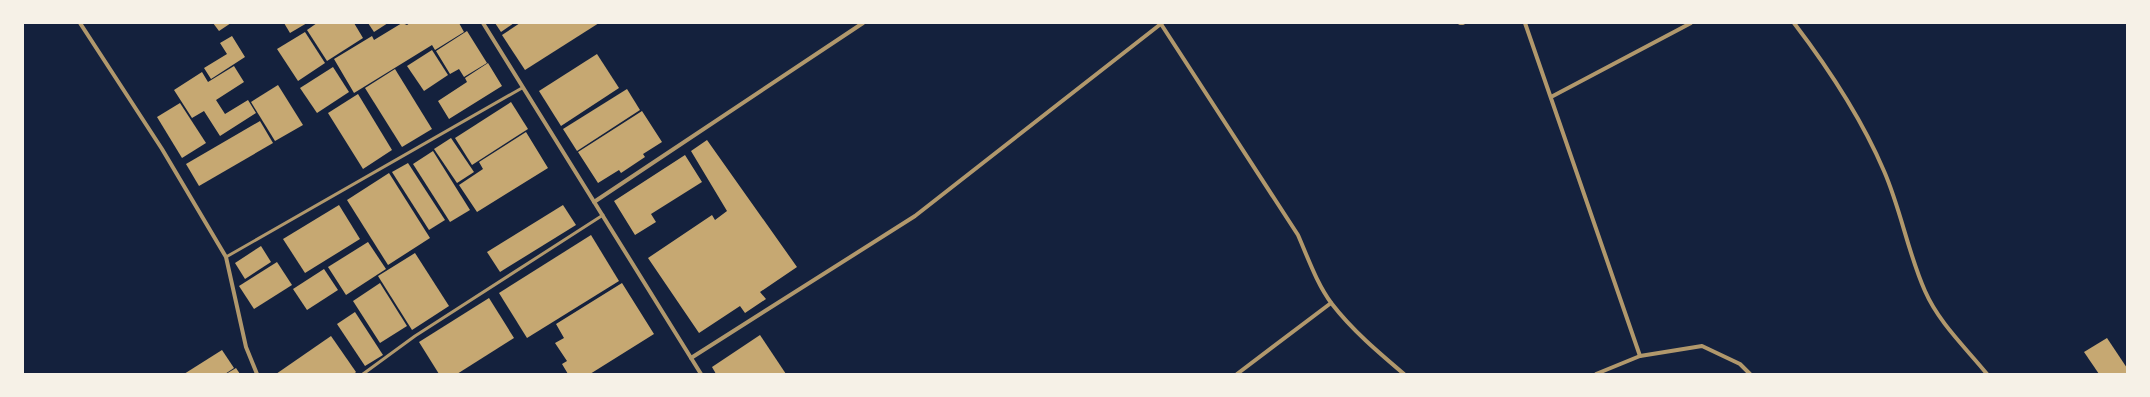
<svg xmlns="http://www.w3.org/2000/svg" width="2150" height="397" font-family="'DejaVu Sans',sans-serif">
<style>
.building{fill:#c6a872}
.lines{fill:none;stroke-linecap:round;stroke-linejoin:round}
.service{stroke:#b1986c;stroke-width:3}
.minor{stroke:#b1986c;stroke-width:4}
</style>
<rect width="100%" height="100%" fill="#14213d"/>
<!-- building -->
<g class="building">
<path d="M213 23H231L219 31Z"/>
<path d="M284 23H307L290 33Z"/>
<path d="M317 23H354L363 38 327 61 307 30Z"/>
<path d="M368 23H388L374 32Z"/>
<path d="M402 23 407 25 410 23H459L464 32 435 50 432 45 354 93 334 59 372 36 374 40Z"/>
<path d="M495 23H514L501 32Z"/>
<path d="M520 23H599L525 70 502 35Z"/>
<path d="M467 31 487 63 464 77 459 69 450 74 436 51Z"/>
<path d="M305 32 325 63 298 81 277 49Z"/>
<path d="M232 36 245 57 211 79 204 68 227 54 220 43Z"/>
<path d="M432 50 448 75 424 91 407 66Z"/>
<path d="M597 54 619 88 561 126 539 91Z"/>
<path d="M488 63 502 86 449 119 438 101 467 82 465 78Z"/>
<path d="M234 66 244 82 216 100 225 114 248 100 256 113 220 136 204 111 192 118 174 90 202 72 208 82Z"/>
<path d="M333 67 349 92 317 113 300 88Z"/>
<path d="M395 69 432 129 402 147 365 88Z"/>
<path d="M278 85 303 125 275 141 251 102Z"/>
<path d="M627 89 640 110 577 151 563 129Z"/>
<path d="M358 94 392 150 363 169 328 113Z"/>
<path d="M511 102 528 129 472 165 455 138Z"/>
<path d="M180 103 206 143 182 158 157 117Z"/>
<path d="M642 111 662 142 643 154 645 157 621 173 619 170 598 183 578 152Z"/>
<path d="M260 121 273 143 199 186 186 164Z"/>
<path d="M526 132 548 168 477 212 459 185 483 169 479 162Z"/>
<path d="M451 138 474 172 457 183 434 149Z"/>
<path d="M707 140 797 267 760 292 766 299 745 313 740 306 699 333 648 258 712 215 715 220 727 211 691 151Z"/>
<path d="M433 151 470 210 450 222 413 164Z"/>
<path d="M685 155 702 182 651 214 656 222 635 235 614 201Z"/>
<path d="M408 163 445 220 429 230 392 172Z"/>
<path d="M389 173 430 238 388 265 347 200Z"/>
<path d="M339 205 360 239 305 273 283 239Z"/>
<path d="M563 205 576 225 500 272 487 252Z"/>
<path d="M591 235 619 281 527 338 499 293Z"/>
<path d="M368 242 386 269 346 295 328 267Z"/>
<path d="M261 246 271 262 245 279 235 263Z"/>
<path d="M415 253 449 306 412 330 378 276Z"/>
<path d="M277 262 292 285 254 309 239 286Z"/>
<path d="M324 269 338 290 307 310 293 289Z"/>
<path d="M380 283 407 326 380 343 353 301Z"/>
<path d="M622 283 654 334 590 374H568L562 364 567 361 555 343 564 338 556 324Z"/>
<path d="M489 298 514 338 457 374H439L419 342Z"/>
<path d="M355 312 383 355 365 366 337 324Z"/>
<path d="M760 335 786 374H716L712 367Z"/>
<path d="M331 336 356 372 354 374H276Z"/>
<path d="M2107 338 2127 368V374H2099L2084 352Z"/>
<path d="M222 350 234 368 225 374H184Z"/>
<path d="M236 368 240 374H226Z"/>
</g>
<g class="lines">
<!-- service -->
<g class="service">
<path d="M226 257 522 88"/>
<path d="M363 374 415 336 603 215"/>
</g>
<!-- minor -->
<g class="minor">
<path d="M80 23 162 149 226 257 246 347 257 374"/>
<path d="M483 23 701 374"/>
<path d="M1460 23H1463"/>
<path d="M1525 23 1640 356"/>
<path d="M1794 23C1829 69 1861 117 1884 171 1901 210 1908 253 1925 291 1939 323 1966 348 1987 374"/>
<path d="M1161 24 1298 235C1308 258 1317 284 1332 304 1352 330 1378 352 1404 374"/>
<path d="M1551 97 1691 23"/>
<path d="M594 202 863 23"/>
<path d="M691 358 915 216 1162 23"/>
<path d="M1237 374 1331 303"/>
<path d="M1596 374 1640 356 1702 346 1740 364 1750 374"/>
</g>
</g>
<!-- border -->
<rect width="2150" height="397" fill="none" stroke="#f6f1e7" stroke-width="48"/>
</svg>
